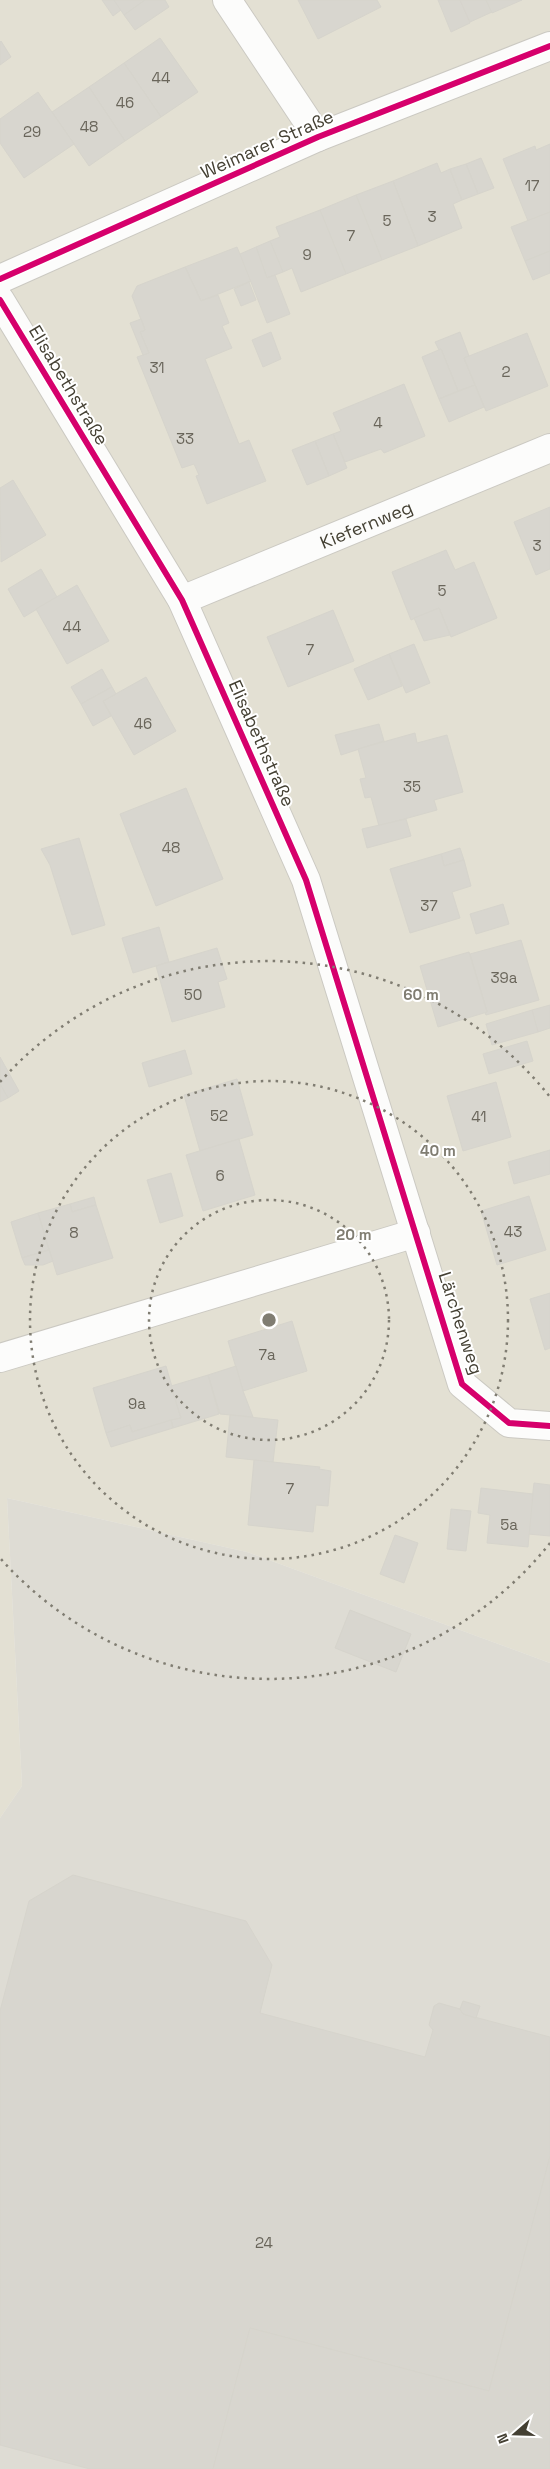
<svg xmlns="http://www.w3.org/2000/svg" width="550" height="2469" font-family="'Space Grotesk',sans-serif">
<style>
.residential{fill:#e3e0d3}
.industrial{fill:#dedcd4}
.building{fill:#d8d6cf;stroke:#d6d4cc}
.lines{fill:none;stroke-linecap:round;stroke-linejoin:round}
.minor-casing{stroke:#cbc9c2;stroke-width:30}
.minor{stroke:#fcfcfb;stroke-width:28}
.cycleway-casing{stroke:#fff;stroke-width:9}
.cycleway{stroke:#d6006c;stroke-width:6}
.ring{fill:none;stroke:#807d72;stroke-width:2.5;stroke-dasharray:2.5 5}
.labels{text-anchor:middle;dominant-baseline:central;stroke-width:4;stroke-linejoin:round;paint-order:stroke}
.number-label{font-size:15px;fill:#6a665b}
.street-label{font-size:18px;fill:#444033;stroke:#fff}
.centre{fill:#807d72;stroke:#fff;stroke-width:2.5}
.ring-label{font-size:15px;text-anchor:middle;font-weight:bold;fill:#807d72;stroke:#fff;stroke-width:4;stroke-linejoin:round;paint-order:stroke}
</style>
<rect width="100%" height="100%" fill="#eeede6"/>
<!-- residential -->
<path class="residential" d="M0 0H550V1663L247 1552 7 1498 22 1786 0 1818Z"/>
<!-- industrial -->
<path class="industrial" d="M7 1498 247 1552 550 1663V2469H0V1818L22 1786Z"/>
<!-- building -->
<g class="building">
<path d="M102 0H114L121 10 113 16Z"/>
<path d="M114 0H145L124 15Z"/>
<path d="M145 0H165L169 7 135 30 124 15Z"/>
<path d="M298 0H377L381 7 318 39Z"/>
<path d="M438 0H460L470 23 451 32Z"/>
<path d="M460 0H486L492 12 470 22Z"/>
<path d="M486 0H522L492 13Z"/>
<path d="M160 38 198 92 161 117 124 63Z"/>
<path d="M1 41 11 57 0 65V42Z"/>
<path d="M124 63 161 117 125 141 89 87Z"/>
<path d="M89 87 125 141 89 166 52 112Z"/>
<path d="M38 92 74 144 24 178 0 143V119Z"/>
<path d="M550 144V212L528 221 503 159 535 146 536 150Z"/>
<path d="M481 158 494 188 478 194 466 164Z"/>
<path d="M437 163 441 173 450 169 462 200 453 204 462 228 418 246 393 181Z"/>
<path d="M466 164 478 194 462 200 450 169Z"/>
<path d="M393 181 418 246 382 260 356 195Z"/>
<path d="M356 195 382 260 346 274 320 210Z"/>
<path d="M320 210 346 274 301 292 292 268 283 272 270 241 280 237 276 227Z"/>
<path d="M550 212V251L525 261 511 227Z"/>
<path d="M270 241 283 272 267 278 256 247Z"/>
<path d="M237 247 251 281 201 301 185 267Z"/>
<path d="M256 247 267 278 275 275 290 314 267 323 240 254Z"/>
<path d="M550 251V273L533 280 525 261Z"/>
<path d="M185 267 201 301 218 295 229 323 222 326 232 348 205 359 239 444 249 440 266 481 207 504 196 476 199 475 194 464 182 468 137 357 149 353 140 332 145 330 132 296 137 286Z"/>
<path d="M249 282 256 300 241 306 234 289Z"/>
<path d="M141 319 145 330 140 332 149 353 143 355 130 323Z"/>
<path d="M271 332 281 359 263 367 252 340Z"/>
<path d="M460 332 469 356 464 358 475 385 458 391 441 349 439 350 435 342Z"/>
<path d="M527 333 548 386 486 411 464 358Z"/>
<path d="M441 349 458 391 439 399 422 357Z"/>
<path d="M404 384 425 436 384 453 381 449 345 462 333 434 341 431 333 413Z"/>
<path d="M475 385 484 407 449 422 439 399Z"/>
<path d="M333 434 347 468 329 476 315 441Z"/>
<path d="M315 441 329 476 307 485 292 450Z"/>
<path d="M13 480 46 535 1 562 0 488Z"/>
<path d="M550 507V569L536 575 514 522Z"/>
<path d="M446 550 455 570 474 562 497 618 451 637 439 608 411 620 392 572Z"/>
<path d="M41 569 57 597 24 617 8 589Z"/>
<path d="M77 585 109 641 67 664 36 609Z"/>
<path d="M439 608 450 635 424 641 414 618Z"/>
<path d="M333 610 354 661 288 687 267 637Z"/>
<path d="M414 644 430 683 406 693 389 654Z"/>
<path d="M389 654 402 686 368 700 354 669Z"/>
<path d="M102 669 112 687 81 704 71 687Z"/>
<path d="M146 677 176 731 134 755 103 701Z"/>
<path d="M112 687 116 694 103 701 111 716 93 726 81 704Z"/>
<path d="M379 724 384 741 341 755 335 735Z"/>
<path d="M415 733 417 743 447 735 463 792 434 800 437 810 379 826 371 797 365 798 360 779 366 778 358 749Z"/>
<path d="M186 788 223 879 156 906 120 814Z"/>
<path d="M406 819 411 836 367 848 362 829Z"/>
<path d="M79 838 105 925 72 935 50 865 41 849Z"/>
<path d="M460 848 464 860 444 866 441 854Z"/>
<path d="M441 854 444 866 464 860 471 886 452 892 460 918 410 933 390 869Z"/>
<path d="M503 904 509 924 476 934 470 914Z"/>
<path d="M159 927 169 962 133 973 122 938Z"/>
<path d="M521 940 539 1000 486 1015 485 1013 487 1012 470 954Z"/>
<path d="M217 948 227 979 218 982 225 1007 172 1022 156 966Z"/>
<path d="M469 952 487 1012 438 1027 420 966Z"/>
<path d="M550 1005V1028L538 1032 532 1010Z"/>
<path d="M532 1010 538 1032 492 1045 486 1024Z"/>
<path d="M527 1041 533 1061 489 1074 483 1054Z"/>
<path d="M185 1050 192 1074 149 1087 142 1063Z"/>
<path d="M0 1057 19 1091 8 1098 0 1084Z"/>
<path d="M237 1079 253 1135 200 1151 184 1095Z"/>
<path d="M496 1082 511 1137 463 1151 447 1096Z"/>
<path d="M0 1084 8 1098 0 1102Z"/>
<path d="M239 1139 255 1195 203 1211 186 1155Z"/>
<path d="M550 1150V1174L514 1184 508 1162Z"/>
<path d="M171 1173 183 1216 160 1223 147 1180Z"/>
<path d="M529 1196 546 1250 497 1265 481 1211Z"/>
<path d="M94 1197 96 1205 72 1212 70 1204Z"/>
<path d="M70 1204 72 1212 96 1205 113 1258 57 1275 38 1213Z"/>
<path d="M38 1213 49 1250 22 1258 11 1222Z"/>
<path d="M49 1250 53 1261 43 1265H25L22 1258Z"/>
<path d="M550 1293V1348L545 1350 530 1299Z"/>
<path d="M292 1321 307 1371 243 1391 228 1341Z"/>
<path d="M166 1366 181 1418 132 1432 130 1425 106 1433 93 1388Z"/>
<path d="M236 1366 243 1391 253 1417 220 1414 208 1375Z"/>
<path d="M208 1375 219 1414 173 1428 171 1420 181 1418 171 1386Z"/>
<path d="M230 1415 278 1420 273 1462 226 1457Z"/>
<path d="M171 1420 173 1428 111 1447 106 1433 130 1425 132 1432Z"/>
<path d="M254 1460 320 1467 319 1469 331 1471 328 1506 316 1505 313 1532 248 1525Z"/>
<path d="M534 1483 550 1485V1536L528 1534Z"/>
<path d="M481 1488 533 1494 528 1547 487 1543 490 1515 478 1513Z"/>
<path d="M451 1509 471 1511 466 1551 447 1549Z"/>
<path d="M395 1535 418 1543 404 1583 380 1574Z"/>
<path d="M350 1610 411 1634 396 1672 335 1648Z"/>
<path d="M73 1875 246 1921 272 1965 260 2013 425 2057 433 2030 429 2025 434 2006 439 2003 460 2009 463 2014 550 2037V2156L489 2391 250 2328 213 2469H90L0 2445V2011L29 1901Z"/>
<path d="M463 2001 480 2006 476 2018 463 2014 460 2009Z"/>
<path d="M550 2156V2469H213L250 2328 489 2391Z"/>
</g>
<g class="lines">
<!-- minor casing -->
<g class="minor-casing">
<g id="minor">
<path d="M227 0 318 137"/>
<path d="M0 279 318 137 550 46"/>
<path d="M0 300 182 600 306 880 462 1384 509 1423 550 1426"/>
<path id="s1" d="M182 600 550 448"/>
<path d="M0 1358 416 1233"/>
</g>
</g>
<!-- minor -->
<use href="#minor" class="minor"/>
<!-- cycleway casing -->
<g class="cycleway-casing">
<g id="cycleway">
<path d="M0 279 318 137 550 46"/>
<path d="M0 300 182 600 306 880 462 1384 509 1423 550 1426"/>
</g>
</g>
<!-- cycleway -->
<use href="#cycleway" class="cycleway"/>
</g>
<!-- distance rings -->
<g class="ring">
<circle cx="269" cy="1320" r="120"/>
<circle cx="269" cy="1320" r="239"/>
<path d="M550 1543A359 359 0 0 1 0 1558M0 1082A359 359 0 0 1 550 1097"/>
</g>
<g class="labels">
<!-- number labels -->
<g class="number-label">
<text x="161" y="77">44</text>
<text x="125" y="102">46</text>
<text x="89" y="126">48</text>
<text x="32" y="131">29</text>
<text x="532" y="185">17</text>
<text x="432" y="216">3</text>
<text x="387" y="220">5</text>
<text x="351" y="235">7</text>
<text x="307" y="254">9</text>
<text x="157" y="367">31</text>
<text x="506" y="371">2</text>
<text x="378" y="422">4</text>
<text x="185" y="438">33</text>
<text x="537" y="545">3</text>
<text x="442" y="590">5</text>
<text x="72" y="626">44</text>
<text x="310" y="649">7</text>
<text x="143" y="723">46</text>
<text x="412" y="786">35</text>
<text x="171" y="847">48</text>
<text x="429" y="905">37</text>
<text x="504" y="977">39a</text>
<text x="193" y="994">50</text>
<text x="219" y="1115">52</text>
<text x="479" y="1116">41</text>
<text x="220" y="1175">6</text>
<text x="513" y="1231">43</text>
<text x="74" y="1232">8</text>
<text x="267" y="1354">7a</text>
<text x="137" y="1403">9a</text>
<text x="290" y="1488">7</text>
<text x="509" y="1524">5a</text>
<text x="264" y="2242">24</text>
</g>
<!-- street labels -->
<g class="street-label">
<text transform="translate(267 144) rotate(-24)">Weimarer Straße</text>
<text transform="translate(69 385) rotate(59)">Elisabethstraße</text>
<text stroke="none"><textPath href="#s1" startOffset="199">Kiefernweg</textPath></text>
<text transform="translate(262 743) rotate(66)">Elisabethstraße</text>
<text transform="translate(461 1323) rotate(72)">Lärchenweg</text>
</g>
</g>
<circle cx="269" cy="1320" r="8" class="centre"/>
<g class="ring-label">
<text x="421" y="1000">60 m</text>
<text x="438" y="1156">40 m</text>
<text x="354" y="1240">20 m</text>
</g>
<!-- north arrow -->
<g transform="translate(515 2434) rotate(250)" stroke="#ffffff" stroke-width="4" paint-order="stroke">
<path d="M0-4L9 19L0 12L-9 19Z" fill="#444033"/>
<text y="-8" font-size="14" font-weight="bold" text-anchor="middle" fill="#444033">N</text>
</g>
</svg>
